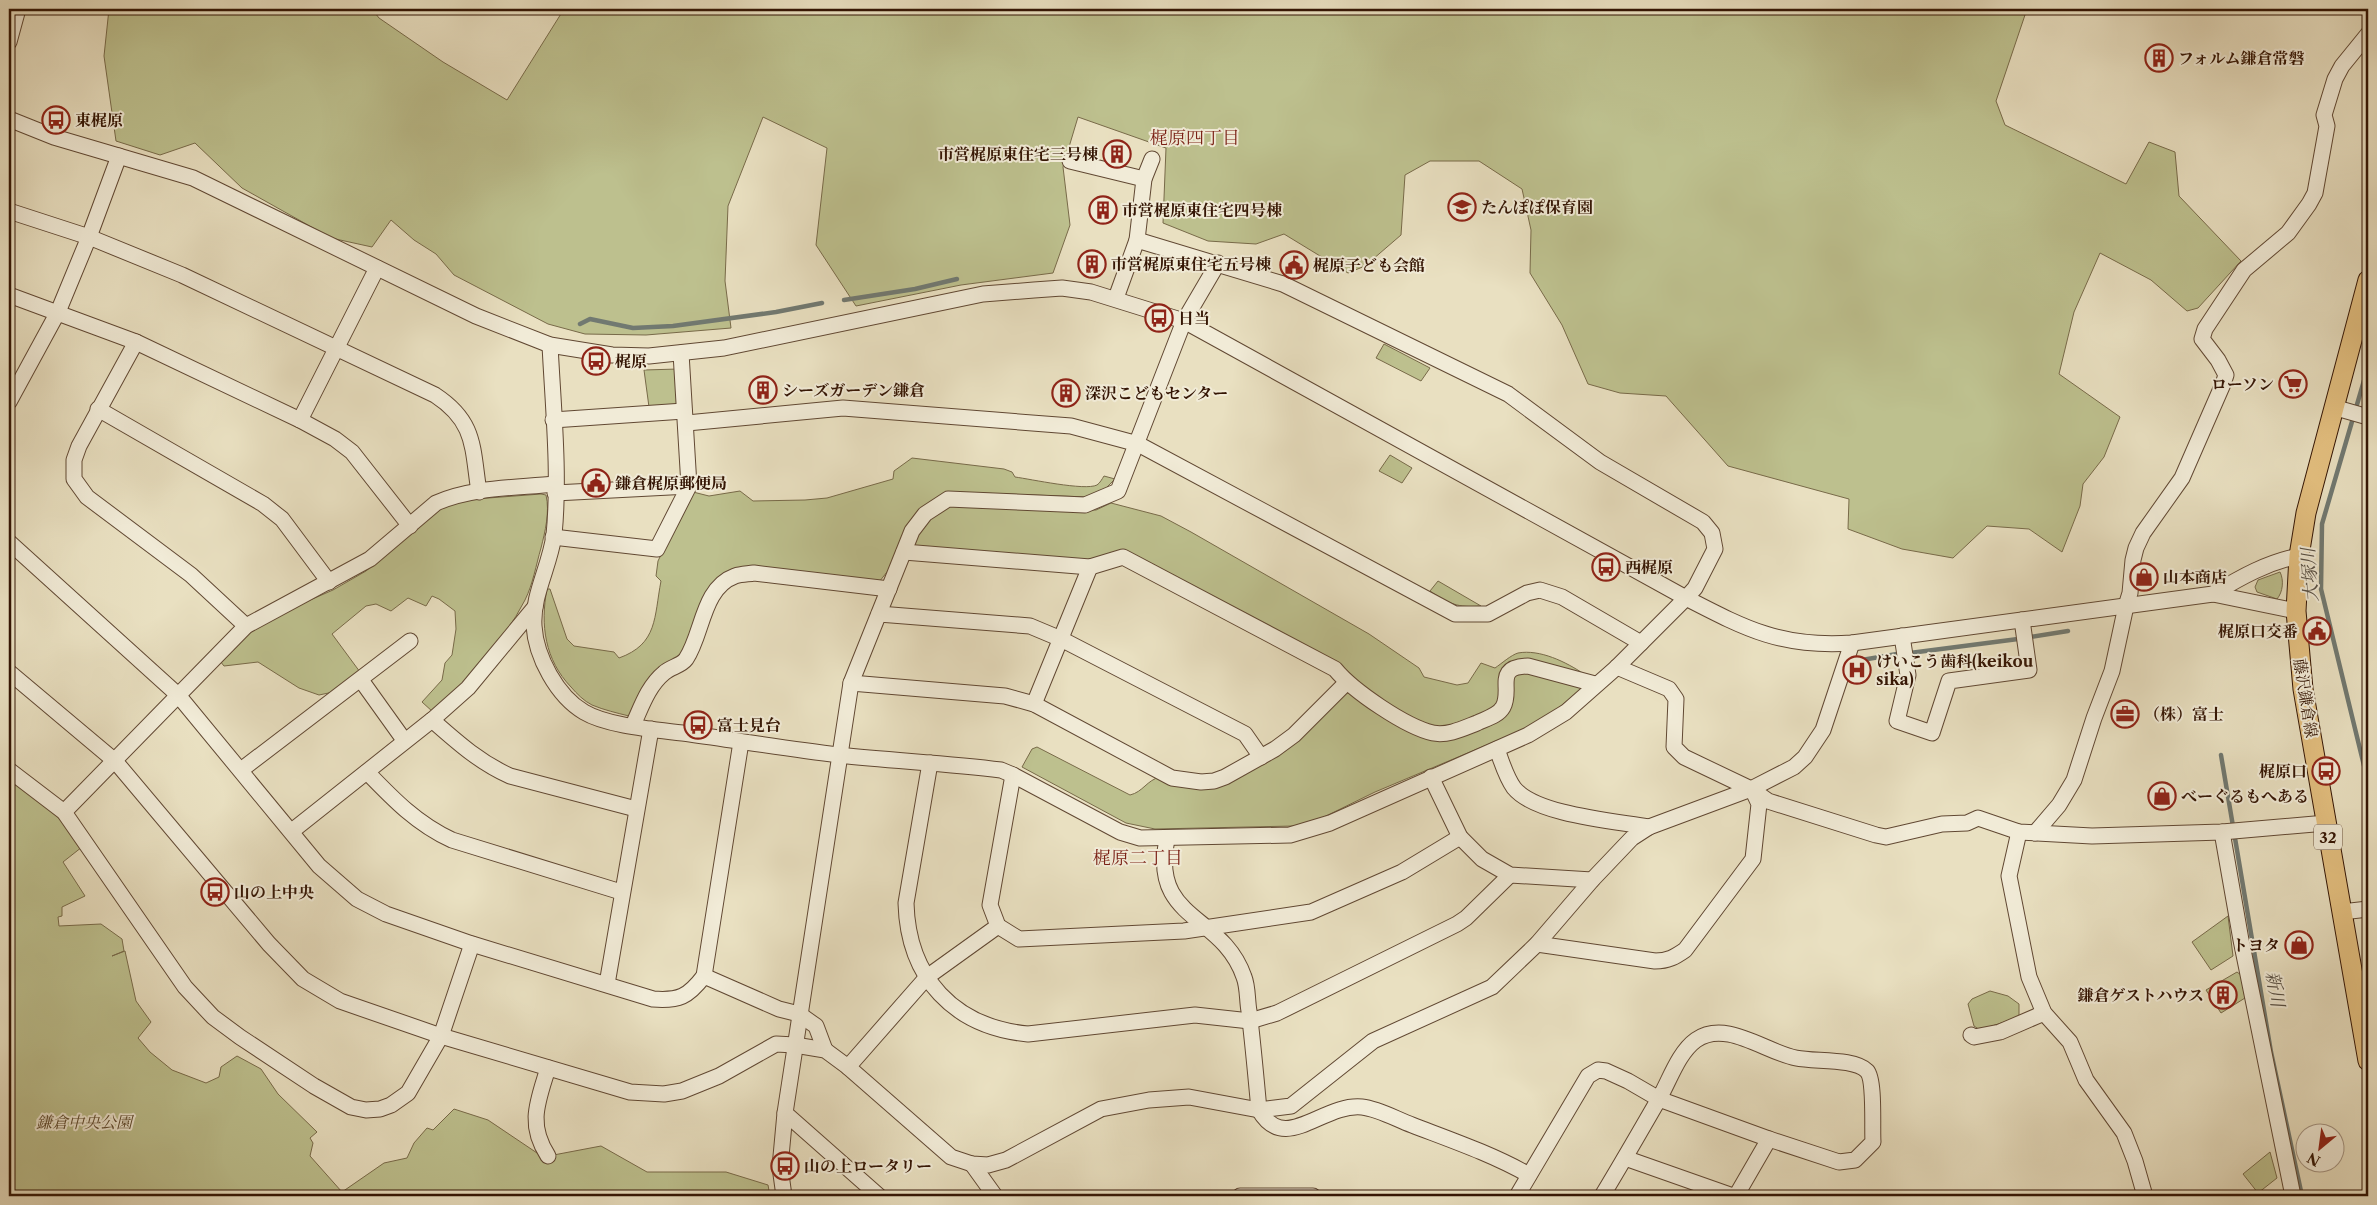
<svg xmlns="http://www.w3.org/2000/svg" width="2377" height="1205" font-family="'Libre Caslon Text','Noto Serif JP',serif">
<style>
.green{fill:#bdc08e;stroke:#786a49}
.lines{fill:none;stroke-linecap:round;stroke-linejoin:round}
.stream{stroke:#717971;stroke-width:4.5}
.minor-casing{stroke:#614833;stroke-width:17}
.major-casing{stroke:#341504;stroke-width:21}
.minor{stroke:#f1ebd7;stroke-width:15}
.major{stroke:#e4c080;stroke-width:19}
.labels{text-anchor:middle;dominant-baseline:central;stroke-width:4;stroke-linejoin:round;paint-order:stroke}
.shield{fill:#f1ebd7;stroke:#6d5543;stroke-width:1}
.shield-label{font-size:15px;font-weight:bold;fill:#341504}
.poi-label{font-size:16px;font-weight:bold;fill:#341504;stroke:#f1ebd7;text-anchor:start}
.street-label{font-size:16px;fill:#341504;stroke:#f1ebd7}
.park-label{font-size:16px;font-style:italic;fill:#5d482d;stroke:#f1ebd7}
.neighbourhood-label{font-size:18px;fill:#7a1f14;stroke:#f1ebd7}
.water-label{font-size:18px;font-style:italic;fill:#574f44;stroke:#f1ebd7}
</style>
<rect width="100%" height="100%" fill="#e9e0c1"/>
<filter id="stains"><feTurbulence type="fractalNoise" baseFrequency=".004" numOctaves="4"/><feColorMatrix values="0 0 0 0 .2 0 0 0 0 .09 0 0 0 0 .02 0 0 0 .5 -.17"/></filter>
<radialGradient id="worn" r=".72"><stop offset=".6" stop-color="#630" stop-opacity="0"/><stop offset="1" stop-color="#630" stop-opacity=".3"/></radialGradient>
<!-- green -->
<g class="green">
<path d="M109 9H372L379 18 443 62 507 100 564 9H2027L1996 101 2005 125 2126 184 2149 142 2175 152 2179 196 2241 261 2198 308 2187 311 2151 280 2100 253 2074 312 2059 374 2120 417 2104 457 2083 484 2080 506 2062 552 2029 529 1987 526 1953 558 1902 549 1848 529 1849 499 1728 466 1666 396 1620 393 1588 384 1562 325 1530 273 1531 230 1522 189 1479 161H1430L1405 175 1401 235 1365 266 1348 273 1284 234 1256 244 1208 241 1163 223 1166 148 1078 117 1063 167 1070 225 1053 273 961 285 856 306 816 245 827 148 763 117 728 206 725 281 731 328 646 335 585 334 548 324 454 275 436 254 414 240 391 220 372 247 331 238 242 188 195 143 160 155 116 141 104 56Z"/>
<path d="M1384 344 1430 368 1421 381 1376 358Z"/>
<path d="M678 369 680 401 675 406 649 407 644 370Z"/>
<path d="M1390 455 1412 468 1402 483 1379 471Z"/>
<path d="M912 458 1004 469 1012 472 1015 477C1030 479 1085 491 1097 485 1100 483 1102 479 1104 476L1115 479 1104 490 1088 497 951 492 879 582 734 572 685 654 629 716C617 713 604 710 592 705 584 701 577 694 571 687 545 660 540 625 547 589H550L567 639 574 646 614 652 619 658C658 644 654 617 661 581L656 576 658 561 690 495 693 492 709 496 740 491 753 501 805 500 827 498 893 479 894 471Z"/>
<path d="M541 494 546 495C550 512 545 532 541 548 536 565 533 584 525 600 502 645 469 677 433 712L422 702 442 680 445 663 452 655 456 629 455 611 439 599 432 596 426 606 408 598 391 611 376 604 366 606 332 634 360 672 338 691 319 695 299 688 258 662 224 666 220 661 247 634 264 623 294 607 333 590 366 571 442 506 462 500Z"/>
<path d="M1111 503 1161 516 1191 532 1369 634 1419 668 1424 677 1457 685 1468 683 1481 663 1495 668C1501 664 1511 655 1518 653 1540 649 1566 662 1584 674L1521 661 1498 705 1490 712 1442 728 1421 725 1129 555 1084 563 925 549 915 545 917 534 929 519 949 505 1096 510Z"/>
<path d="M2280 572C2284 580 2283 592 2277 599L2257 592 2255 587 2258 580Z"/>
<path d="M1438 581 1481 606C1458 608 1449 604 1430 591Z"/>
<path d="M1522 671 1579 683 1582 689 1552 713 1527 728 1375 792 1324 817 1294 826 1155 829 1126 823 1022 767 1032 749 1037 747 1130 795C1143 792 1147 780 1160 777L1217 784 1344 693H1353L1424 736 1487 725 1512 676Z"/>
<path d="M9 775 60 815 82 847 63 862 85 896 62 907V916L58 917 59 926 101 924 122 939 124 951 112 956 125 951 136 1001 151 1022 138 1038 150 1052 172 1070 206 1083 219 1077 221 1067 237 1056 261 1069 278 1094 317 1132 310 1138 313 1143 310 1156 342 1192 384 1163 407 1158 414 1143 427 1128 433 1130 454 1109 488 1120 543 1157 601 1146 647 1172H726L768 1185 770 1196H9Z"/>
<path d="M2228 916 2233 956 2211 970 2192 942Z"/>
<path d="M2237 972 2241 975 2245 998 2221 1013 2206 990Z"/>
<path d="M1990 991 2008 996 2019 1004V1017L1980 1030 1974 1026 1968 1004 1972 999Z"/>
<path d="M2270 1152 2277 1178 2258 1193 2243 1174Z"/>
</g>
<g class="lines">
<!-- stream -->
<g class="stream">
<path d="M844 300 915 289 957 279"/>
<path d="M580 324 590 319 633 328 673 326 776 312 822 303"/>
<path d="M2368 367 2322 524 2321 589 2368 782"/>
<path d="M2030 637 2068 631"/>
<path d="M1910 653 2018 639"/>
<path d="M1856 661 1897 654"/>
<path d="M2221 755 2271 1052 2302 1196"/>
</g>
<!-- minor casing -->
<g class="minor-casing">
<g id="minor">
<path d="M9 42 18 9"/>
<path d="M9 119 54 137 193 178 476 316 550 345 612 355 649 356 724 348 983 294 1034 290 1062 288 1091 292 1184 321 1686 598C1746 629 1782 648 1852 643L2213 594 2296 611"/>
<path d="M1070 161 1144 179"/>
<path d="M9 211 89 237 182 275 435 395C476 422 472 447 479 492"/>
<path d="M9 295 136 342 300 420 335 439 352 452 410 526"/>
<path d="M1116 298 1137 240 1144 179 1152 159"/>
<path d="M136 342 79 446 74 460V479L87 497 191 575 246 626"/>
<path d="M550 345C553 406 560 475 554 535 550 566 532 595 534 626 536 657 557 696 584 712 609 727 661 730 690 734 740 741 789 749 839 755 893 761 947 763 1001 770L1013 775 1120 832 1140 838 1290 835 1330 823 1528 735 1566 712 1617 667 1686 598 1695 588 1715 549 1712 533 1703 522 1600 462 1508 394 1283 284 1137 240"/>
<path d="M9 402 58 312 89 237 119 156"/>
<path d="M2333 407 2368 417"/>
<path d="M98 409 263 504 282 519 329 582"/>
<path d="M300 420 377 268"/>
<path d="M553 420 684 411"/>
<path d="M687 423 843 408 1071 426 1138 444 1455 614H1488L1527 593 1540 590 1562 597 1641 643"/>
<path d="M555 493 689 486"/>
<path d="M553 537 657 549 689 486 681 353"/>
<path d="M9 542 178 695 319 866 357 899 386 914 472 944 653 999C679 1001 688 997 704 976L779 1009 799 1014 816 1026 825 1050"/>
<path d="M904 552 1090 567 1123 557 1335 669C1353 691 1406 727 1433 733 1448 736 1464 728 1477 723 1485 719 1498 716 1503 707 1513 689 1493 667 1528 666L1595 684"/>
<path d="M2213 594C2241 577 2268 562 2299 556"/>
<path d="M879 614 1030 626 1061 639 1245 734 1261 757"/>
<path d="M1902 636 1908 675 1897 721 1932 733 1949 681 2029 670 2022 620"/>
<path d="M1617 667 1669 689 1676 699 1674 747 1684 757 1751 789 1768 801 1876 835 1886 837 1942 824 1967 823 1978 818 2019 832 2092 836 2222 832 2326 823"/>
<path d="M9 672 115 761 269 944 303 979 340 1001 441 1036 630 1092 664 1094 682 1091 719 1076 776 1044 795 1045 825 1050 848 1067 951 1157 972 1164 988 1165 1006 1160 1101 1109 1149 1100 1189 1097 1259 1110 1291 1106 1373 1041 1492 987 1537 944 1592 880 1632 838 1649 827 1751 789 1794 767 1805 757 1823 730 1852 643"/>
<path d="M361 680 404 740"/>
<path d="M851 683 1005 696 1034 704 1172 778 1201 782 1214 781 1225 777 1275 749 1294 735 1346 683"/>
<path d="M1034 704 1090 567"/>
<path d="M432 720C457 742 479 762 510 776L636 809"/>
<path d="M633 725C641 708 648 686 664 673 670 667 681 666 686 659 703 634 702 588 735 576 741 574 748 574 754 573L889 589"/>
<path d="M1497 749C1502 763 1506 777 1514 788 1536 815 1615 821 1649 827"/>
<path d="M930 763 906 903C908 978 954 1027 1028 1034L1195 1015 1250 1021 1277 1013 1457 924 1466 918 1510 875"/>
<path d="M9 770 64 812 185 987 213 1017 240 1037 314 1086 351 1107 366 1110 380 1109 391 1105 408 1093 441 1036 472 944"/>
<path d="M241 770 410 641"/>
<path d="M367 772C393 799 417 824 452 840L621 892"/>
<path d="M1013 775 990 905 998 926 1019 939 1184 931 1311 912 1402 872 1460 837"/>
<path d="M1431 777 1460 837 1482 859 1510 875 1592 880"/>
<path d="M64 812 246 626 370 559 436 503C472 487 516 488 555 484"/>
<path d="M292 831 432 720 468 688 535 607"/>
<path d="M2019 832 2009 876 2029 977 2044 1013 2070 1042 2086 1080 2124 1133 2135 1161 2145 1196"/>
<path d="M2222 832 2241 940 2293 1196"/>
<path d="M2035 833 2059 805 2074 780 2094 718 2112 671 2126 606 2130 593 2133 560 2136 548 2143 533 2182 478 2223 384 2226 375 2218 360 2202 339 2205 329 2244 270 2288 233 2309 204 2315 193 2327 126 2324 115 2335 79 2342 66 2368 34"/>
<path d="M1167 839C1150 921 1222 913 1244 977 1248 987 1247 1000 1249 1011 1253 1044 1256 1077 1259 1110 1285 1155 1322 1103 1362 1107 1379 1109 1396 1119 1412 1125 1451 1140 1492 1154 1529 1175"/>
<path d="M2342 912 2368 909"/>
<path d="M1537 944 1655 961C1668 961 1675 957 1685 950L1753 859 1759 804 1752 789"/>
<path d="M704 976 741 742"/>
<path d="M607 984 651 729"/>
<path d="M1971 1035 1974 1037 2000 1032 2044 1013"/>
<path d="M848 1067 927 977 998 926"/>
<path d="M785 1113 879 1196"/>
<path d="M548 1156C527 1124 538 1101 548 1068"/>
<path d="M1625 1158 1733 1196"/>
<path d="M972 1164 995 1196"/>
<path d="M784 1196 780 1167 785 1113 851 683 912 531 925 514 948 499 1085 505 1118 491 1184 321 1218 263"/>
<path d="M1240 1196H1313"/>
<path d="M1517 1196 1588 1076 1598 1070 1606 1071 1628 1081 1659 1099 1769 1139 1839 1162 1855 1160 1873 1142C1872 1128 1875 1080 1867 1071 1854 1058 1815 1062 1796 1058 1765 1052 1726 1019 1696 1040 1679 1052 1670 1079 1660 1097 1641 1130 1622 1163 1602 1196"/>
<path d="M1736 1196 1769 1139"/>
</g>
</g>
<!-- major casing -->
<g class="major-casing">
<path id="major" d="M2368 280 2306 513 2299 556 2296 611 2303 689 2368 1061"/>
</g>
<!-- minor -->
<use href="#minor" class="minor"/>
<!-- major -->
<use href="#major" class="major"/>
</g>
<!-- icons -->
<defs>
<g id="building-ring" transform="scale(1.4375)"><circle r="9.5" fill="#f1ebd7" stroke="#8f2418" stroke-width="1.5"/><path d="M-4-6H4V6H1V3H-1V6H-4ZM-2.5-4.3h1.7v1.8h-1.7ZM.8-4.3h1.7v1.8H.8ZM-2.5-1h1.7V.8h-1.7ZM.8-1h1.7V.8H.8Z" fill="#8f2418"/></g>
<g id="bus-ring" transform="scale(1.4375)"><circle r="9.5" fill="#f1ebd7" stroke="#8f2418" stroke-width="1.5"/><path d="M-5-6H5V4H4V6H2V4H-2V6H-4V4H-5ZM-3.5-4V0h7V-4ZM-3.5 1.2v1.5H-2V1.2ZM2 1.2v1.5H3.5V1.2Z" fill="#8f2418"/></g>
<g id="school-ring" transform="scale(1.4375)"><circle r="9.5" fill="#f1ebd7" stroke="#8f2418" stroke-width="1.5"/><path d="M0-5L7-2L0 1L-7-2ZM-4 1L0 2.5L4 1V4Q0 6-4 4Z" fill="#8f2418"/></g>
<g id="civic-ring" transform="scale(1.4375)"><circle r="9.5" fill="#f1ebd7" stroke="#8f2418" stroke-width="1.5"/><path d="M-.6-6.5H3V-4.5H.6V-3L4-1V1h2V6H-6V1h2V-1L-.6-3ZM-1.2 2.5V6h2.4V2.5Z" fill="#8f2418"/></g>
<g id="supermarket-ring" transform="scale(1.4375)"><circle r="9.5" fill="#f1ebd7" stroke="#8f2418" stroke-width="1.5"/><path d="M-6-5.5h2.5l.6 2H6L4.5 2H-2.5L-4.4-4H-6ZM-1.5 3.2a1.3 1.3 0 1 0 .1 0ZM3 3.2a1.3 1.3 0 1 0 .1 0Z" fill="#8f2418"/></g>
<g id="shop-ring" transform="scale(1.4375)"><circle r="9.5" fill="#f1ebd7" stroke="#8f2418" stroke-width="1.5"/><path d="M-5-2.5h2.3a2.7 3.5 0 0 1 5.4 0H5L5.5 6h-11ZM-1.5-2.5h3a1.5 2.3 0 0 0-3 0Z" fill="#8f2418"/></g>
<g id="hospital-ring" transform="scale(1.4375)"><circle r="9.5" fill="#f1ebd7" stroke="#8f2418" stroke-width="1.5"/><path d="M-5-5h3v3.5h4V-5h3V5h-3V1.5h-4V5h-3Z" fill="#8f2418"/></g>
<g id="office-ring" transform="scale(1.4375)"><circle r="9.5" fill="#f1ebd7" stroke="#8f2418" stroke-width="1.5"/><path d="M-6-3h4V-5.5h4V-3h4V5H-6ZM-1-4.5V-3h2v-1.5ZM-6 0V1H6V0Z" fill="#8f2418"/></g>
</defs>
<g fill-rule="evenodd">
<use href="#building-ring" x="2159" y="58"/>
<use href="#bus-ring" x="56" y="120"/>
<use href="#building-ring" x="1117" y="154"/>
<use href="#school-ring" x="1462" y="207"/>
<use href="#building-ring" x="1103" y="210"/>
<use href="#building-ring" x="1092" y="264"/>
<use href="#civic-ring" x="1294" y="265"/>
<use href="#bus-ring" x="1159" y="318"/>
<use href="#bus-ring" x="596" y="361"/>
<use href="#supermarket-ring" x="2293" y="384"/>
<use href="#building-ring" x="763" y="390"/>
<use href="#building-ring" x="1066" y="393"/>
<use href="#civic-ring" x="596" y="483"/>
<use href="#bus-ring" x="1606" y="567"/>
<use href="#shop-ring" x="2144" y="577"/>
<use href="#civic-ring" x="2317" y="631"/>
<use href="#hospital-ring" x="1857" y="670"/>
<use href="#office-ring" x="2125" y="714"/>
<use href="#bus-ring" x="698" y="725"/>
<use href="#bus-ring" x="2326" y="771"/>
<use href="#shop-ring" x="2162" y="796"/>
<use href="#bus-ring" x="215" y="892"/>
<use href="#shop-ring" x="2299" y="945"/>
<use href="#building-ring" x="2223" y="995"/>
<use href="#bus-ring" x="785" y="1166"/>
</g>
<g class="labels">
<!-- shield labels -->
<rect class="shield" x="2314" y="824.5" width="28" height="25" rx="4"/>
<g class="shield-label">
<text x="2328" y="837">32</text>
</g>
<!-- poi labels -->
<g class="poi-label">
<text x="2178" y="58">フォルム鎌倉常磐</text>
<text x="75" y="120">東梶原</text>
<text x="1098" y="154" text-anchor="end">市営梶原東住宅三号棟</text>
<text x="1481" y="207">たんぽぽ保育園</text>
<text x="1122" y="210">市営梶原東住宅四号棟</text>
<text x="1111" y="264">市営梶原東住宅五号棟</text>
<text x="1313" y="265">梶原子ども会館</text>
<text x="1178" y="318">日当</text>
<text x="615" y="361">梶原</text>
<text x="2274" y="384" text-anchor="end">ローソン</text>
<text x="782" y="390">シーズガーデン鎌倉</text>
<text x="1085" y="393">深沢こどもセンター</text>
<text x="615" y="483">鎌倉梶原郵便局</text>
<text x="1625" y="567">西梶原</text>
<text x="2163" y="577">山本商店</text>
<text x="2298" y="631" text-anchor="end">梶原口交番</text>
<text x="1876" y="661">けいこう歯科(keikou<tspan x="1876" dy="18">sika)</tspan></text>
<text x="2144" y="714">（株）富士</text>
<text x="717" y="725">富士見台</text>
<text x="2307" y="771" text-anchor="end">梶原口</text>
<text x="2181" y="796">べーぐるもへある</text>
<text x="234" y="892">山の上中央</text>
<text x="2280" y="945" text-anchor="end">トヨタ</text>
<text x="2204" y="995" text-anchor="end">鎌倉ゲストハウス</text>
<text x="804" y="1166">山の上ロータリー</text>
</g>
<!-- street labels -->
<g class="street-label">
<text transform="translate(2306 698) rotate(81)">藤沢鎌倉線</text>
</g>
<!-- park labels -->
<g class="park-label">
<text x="84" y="1122">鎌倉中央公園</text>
</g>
<!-- neighbourhood labels -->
<g class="neighbourhood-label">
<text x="1195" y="138">梶原四丁目</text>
<text x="1138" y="858">梶原二丁目</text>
</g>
<!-- water labels -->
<g class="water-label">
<text transform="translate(2310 575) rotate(-94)">大塚川</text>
<text transform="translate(2275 989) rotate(80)">新川</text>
</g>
</g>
<!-- margin -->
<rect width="2377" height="1205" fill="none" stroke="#e9e0c1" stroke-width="30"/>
<rect x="10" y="10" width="2357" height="1185" fill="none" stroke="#341504" stroke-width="2.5"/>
<rect x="15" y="15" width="2347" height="1175" fill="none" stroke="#341504"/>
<!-- north arrow -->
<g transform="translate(2320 1148) rotate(209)"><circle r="24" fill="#f1ebd7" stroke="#a59583"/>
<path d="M0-4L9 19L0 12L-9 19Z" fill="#8f2418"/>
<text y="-8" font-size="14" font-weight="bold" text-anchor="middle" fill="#341504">N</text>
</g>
<rect width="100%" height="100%" filter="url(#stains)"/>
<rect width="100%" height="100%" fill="url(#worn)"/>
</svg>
